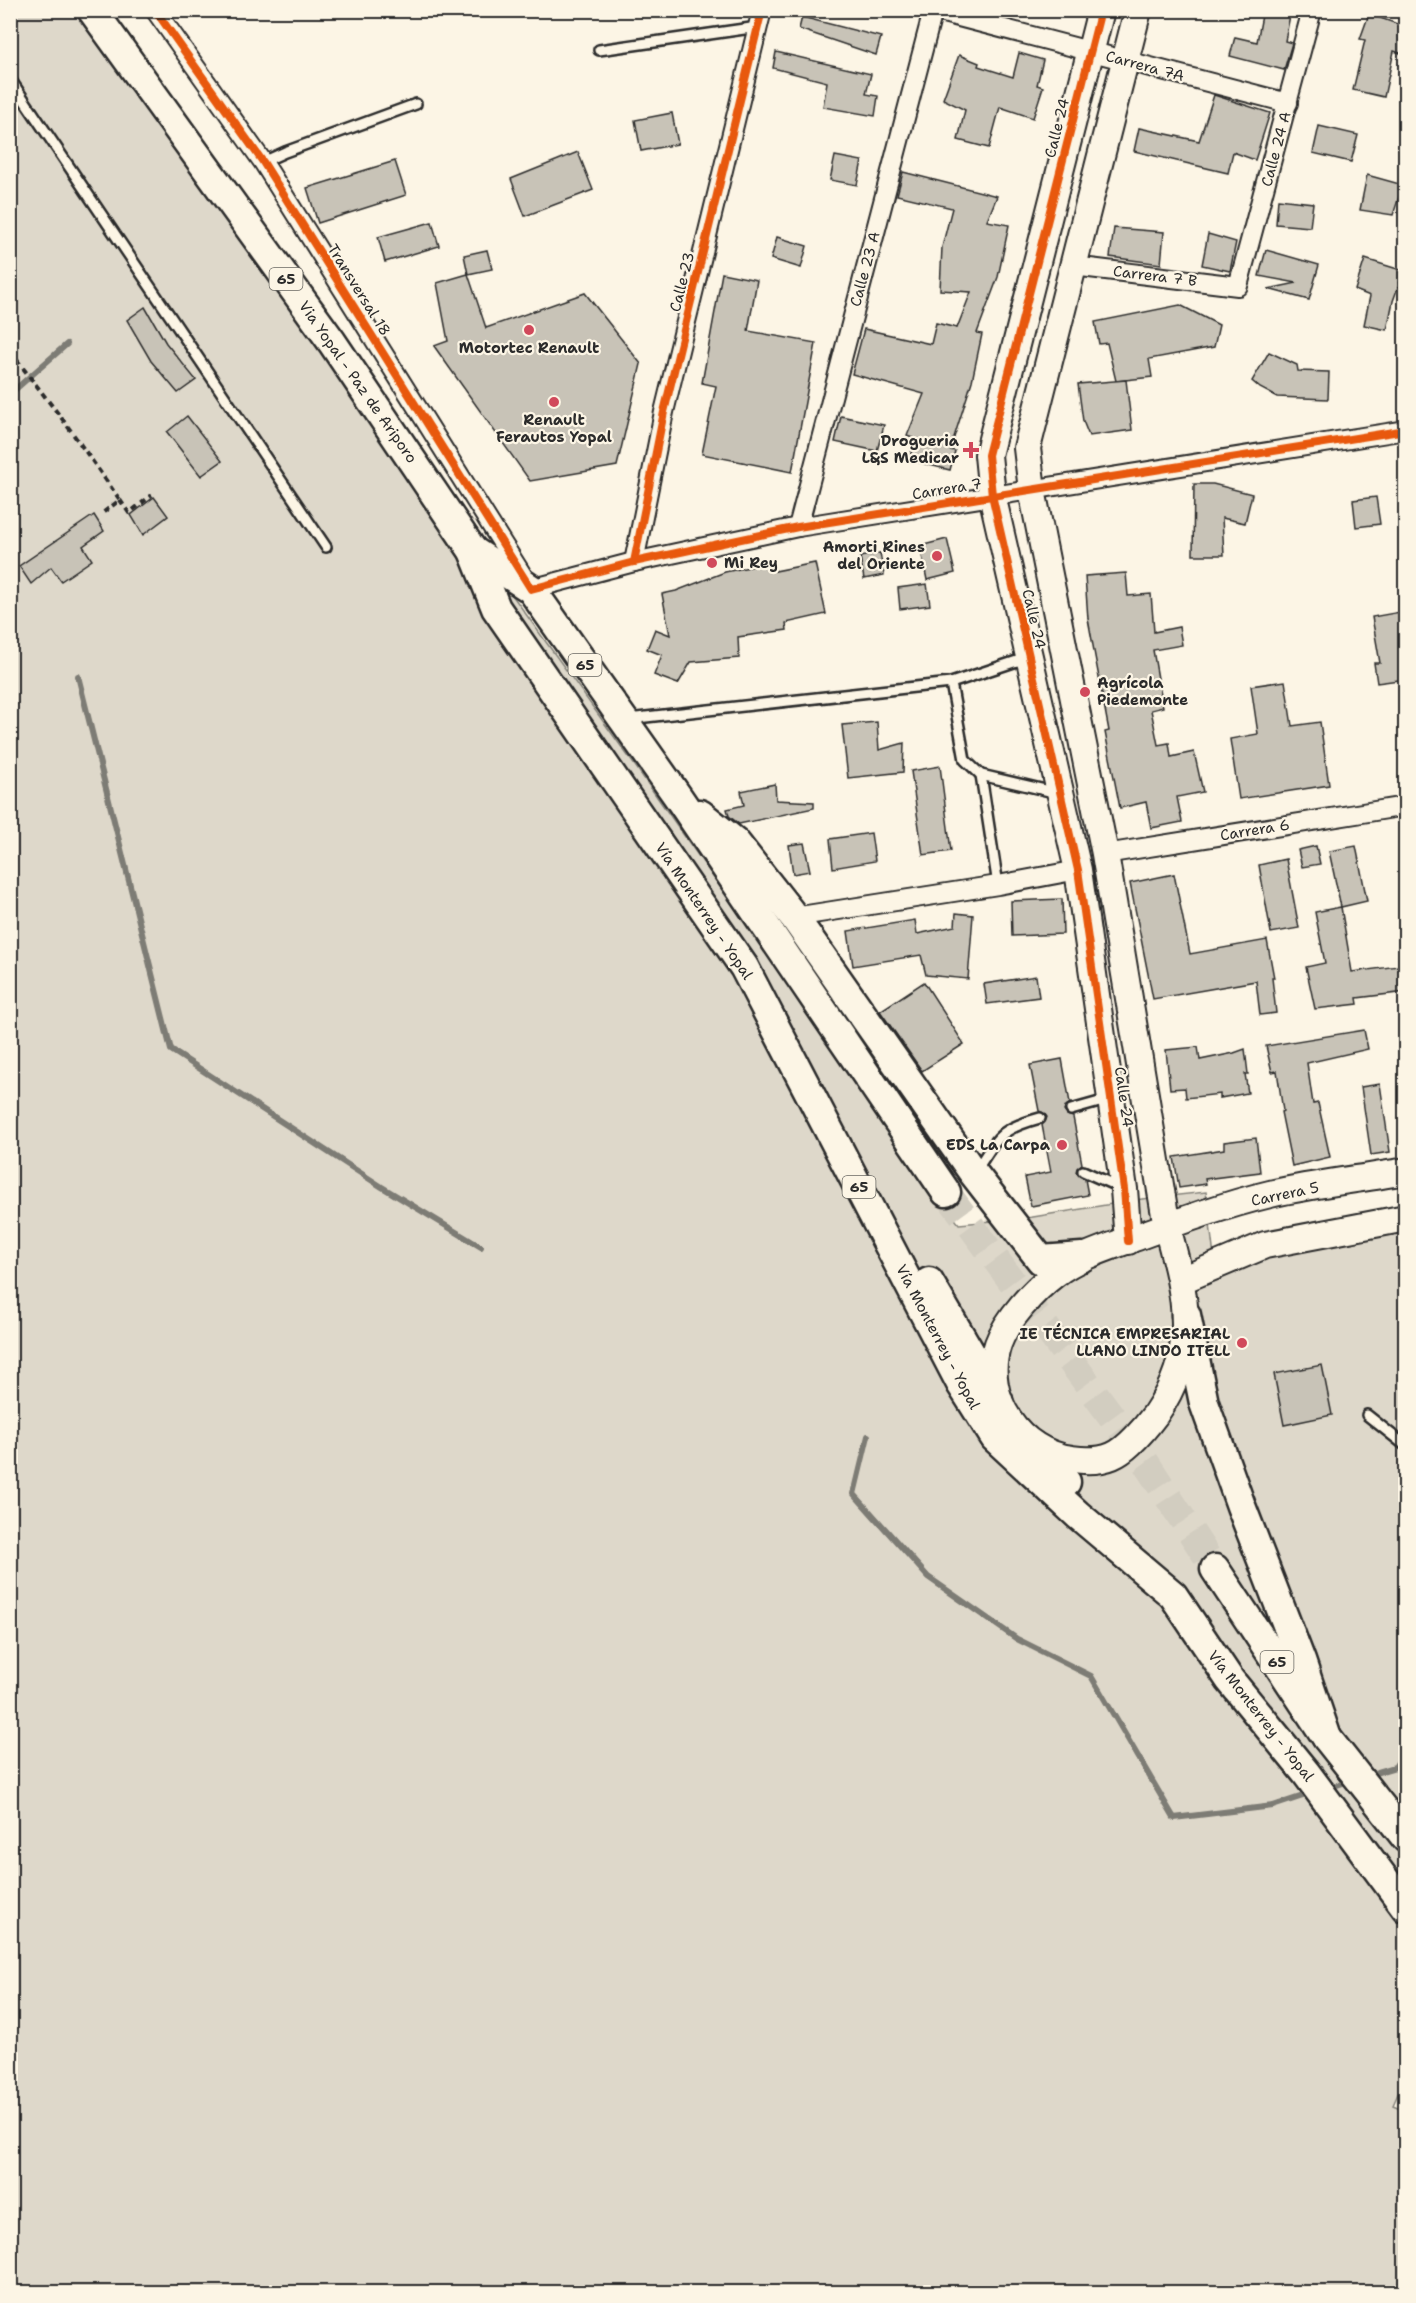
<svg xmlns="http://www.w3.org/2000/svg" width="1416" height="2303" font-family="'Shantell Sans',sans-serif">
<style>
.green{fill:#ded8ca;stroke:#84827a;stroke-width:1.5}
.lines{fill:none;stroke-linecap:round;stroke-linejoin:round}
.stream{stroke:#7d7b74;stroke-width:6}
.building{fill:#c8c3b7;stroke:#2b2b2b;stroke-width:1.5}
.primary-tunnel{stroke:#d2cdc0;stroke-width:28;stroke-dasharray:28 14;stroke-linecap:butt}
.lane-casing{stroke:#2b2b2b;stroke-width:14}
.street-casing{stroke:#2b2b2b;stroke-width:22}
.secondary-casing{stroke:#2b2b2b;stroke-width:30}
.primary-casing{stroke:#2b2b2b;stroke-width:33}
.path{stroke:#2b2b2b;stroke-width:4;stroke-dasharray:6 4.5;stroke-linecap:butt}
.lane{stroke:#fcf5e5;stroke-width:9}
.street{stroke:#fcf5e5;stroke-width:18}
.secondary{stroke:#fcf5e5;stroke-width:26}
.primary{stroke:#fcf5e5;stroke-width:28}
.cycleway-casing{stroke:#fcf5e5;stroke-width:11}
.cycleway{stroke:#e8590c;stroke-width:8}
.poi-dot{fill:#d1495b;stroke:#fcf5e5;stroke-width:2}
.labels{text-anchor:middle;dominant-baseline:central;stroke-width:4.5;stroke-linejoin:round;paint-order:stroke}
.shield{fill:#fcf5e5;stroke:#6a6863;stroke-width:1.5}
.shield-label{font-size:14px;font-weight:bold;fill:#2b2b2b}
.street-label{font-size:15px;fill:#2b2b2b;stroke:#fcf5e5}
.poi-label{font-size:15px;font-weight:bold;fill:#2b2b2b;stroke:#fcf5e5;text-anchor:end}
</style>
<rect width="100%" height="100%" fill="#fcf5e5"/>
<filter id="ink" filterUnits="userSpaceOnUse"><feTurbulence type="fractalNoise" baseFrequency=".0167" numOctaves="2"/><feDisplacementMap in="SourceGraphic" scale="12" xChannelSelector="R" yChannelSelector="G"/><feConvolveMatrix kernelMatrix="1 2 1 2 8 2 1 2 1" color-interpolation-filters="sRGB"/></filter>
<g filter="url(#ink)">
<!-- green -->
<path class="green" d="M103 10 510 592 636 767 935 1193 959 1224 1027 1218 1142 1199 1206 1192 1216 1273 1269 1253 1405 1227 1406 2076 1393 2105 1405 2110 1406 2292H11L10 11Z"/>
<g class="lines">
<!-- stream -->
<g class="stream">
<path d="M10 394 67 344"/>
<path d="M78 676 171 1050 382 1187 481 1247"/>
<path d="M868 1436 854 1494 928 1577 1017 1639 1091 1676 1174 1818 1273 1806 1312 1793"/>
<path d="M1368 1775 1395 1767 1406 1751"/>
<path d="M1328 1788 1352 1780"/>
</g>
</g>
<!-- building -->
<g class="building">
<path d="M1263 10H1291L1285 41 1292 43 1284 70 1230 56 1235 37 1257 42Z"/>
<path d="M1369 14 1406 27V55L1394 51 1384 97 1353 90 1365 40 1360 39Z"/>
<path d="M802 17 881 37 876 55 799 29Z"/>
<path d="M776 52 871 74 866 94 878 96 875 116 823 107 827 82 773 68Z"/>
<path d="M1019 53 1043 60 1037 85 1043 87 1033 118 1000 107 989 148 958 140 965 110 943 99 959 55 979 63 978 66 1013 77Z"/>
<path d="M1214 95 1270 113 1255 160 1233 152 1228 173 1134 151 1139 128 1199 141Z"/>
<path d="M672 113 678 144 641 151 635 120Z"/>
<path d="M1319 126 1358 135 1351 162 1313 153Z"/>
<path d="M578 152 593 190 525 216 511 179Z"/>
<path d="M835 156 862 161 857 185 830 180Z"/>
<path d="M395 161 406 195 318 223 307 188Z"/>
<path d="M903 172 997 196 987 221 1009 225 998 277 977 333 982 334 972 381 950 450 955 451 950 470 909 460 915 439 907 436 924 394 852 374 864 329 931 344 936 323 957 328 971 292 940 290 942 247 952 208 897 195Z"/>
<path d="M1367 175 1403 185 1393 215 1360 210Z"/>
<path d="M1278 199 1313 203 1310 227 1276 224Z"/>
<path d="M432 222 439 246 385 262 378 237Z"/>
<path d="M1114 228 1164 232 1161 264 1110 257Z"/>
<path d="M1208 234 1236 242 1230 271 1202 265Z"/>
<path d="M777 237 807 246 801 268 771 259Z"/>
<path d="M487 250 492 269 468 274 464 255Z"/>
<path d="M1266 250 1319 265 1309 300 1268 289 1297 283 1259 276Z"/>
<path d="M1365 259 1404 271 1393 301 1387 330 1364 325 1370 296 1355 290Z"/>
<path d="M722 273 757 280 748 331 816 343 792 472 702 454 716 386 702 383Z"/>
<path d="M468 274 486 328 585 293 641 364 617 466 530 481 434 346 448 341 437 283Z"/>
<path d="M1180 305 1219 325 1214 347 1149 359 1152 377 1116 381 1107 343 1099 344 1095 322Z"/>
<path d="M145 307 166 343 196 380 178 393 151 361 127 320Z"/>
<path d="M1269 352 1297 365 1298 371 1329 372 1328 399 1277 397 1260 388 1252 381Z"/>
<path d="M1126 380 1132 430 1089 436 1083 421 1078 384Z"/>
<path d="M187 416 222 461 201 476 167 432Z"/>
<path d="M841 416 884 425 877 451 835 442Z"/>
<path d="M1194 484H1213L1252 494 1245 523 1222 518 1224 555H1193Z"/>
<path d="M154 497 168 516 143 535 131 515Z"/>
<path d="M1376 497 1380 524 1356 527 1353 500Z"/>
<path d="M94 515 104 531 83 546 92 560 61 581 51 567 31 584 19 566Z"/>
<path d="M947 539 955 573 927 580 920 546Z"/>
<path d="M880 553 884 575 864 579 860 557Z"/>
<path d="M773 562 775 571 815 563 826 614 786 623 787 630 738 637 739 658 691 662 678 684 654 675 662 655 647 649 655 629 670 635 662 594 676 591 725 572Z"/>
<path d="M1126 573 1128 596 1151 594 1154 632 1179 627 1182 645 1153 650 1163 707 1151 710 1158 745 1169 743 1171 757 1194 752 1203 792 1177 797 1182 822 1151 828 1146 802 1120 808 1105 732 1109 731 1088 619 1085 576Z"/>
<path d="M927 584 930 605 900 609 898 588Z"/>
<path d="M1400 612 1405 647 1403 648 1406 679 1377 683 1374 663H1380L1372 617Z"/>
<path d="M1285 681 1292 726 1320 722 1329 785 1239 799 1230 739 1258 734 1251 686Z"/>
<path d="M877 722 879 750 904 743 903 772 848 778 842 725Z"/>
<path d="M940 766 951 851 923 855 911 771Z"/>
<path d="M775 784 776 800 814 802V808L739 824 729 816 727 809 744 805 741 791Z"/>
<path d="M871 833 875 861 833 868 830 839Z"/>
<path d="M804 843 810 871 793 874 789 845Z"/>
<path d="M1316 846 1320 864 1302 867 1298 850Z"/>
<path d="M1356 846 1367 901 1341 907 1329 851Z"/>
<path d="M1286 859 1299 928 1271 933 1259 865Z"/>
<path d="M1174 874 1190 954 1267 940 1274 978H1272L1276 1013 1260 1015 1256 981 1153 999 1130 883Z"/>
<path d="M1062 899 1063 934 1012 936 1011 901Z"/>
<path d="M1341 907 1352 972 1406 965V992L1357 998 1358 1004 1315 1009 1306 967 1325 963 1315 912Z"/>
<path d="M956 913 973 915 968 979 926 975 921 955 853 966 848 931 915 920 917 934 955 926Z"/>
<path d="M1036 976 1039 997 987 1004 984 984Z"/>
<path d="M924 982 964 1044 922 1071 880 1011Z"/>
<path d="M1364 1030 1368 1049 1307 1063 1313 1104 1318 1103 1330 1157 1292 1166 1281 1112 1283 1111 1277 1071 1272 1072 1266 1046Z"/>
<path d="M1198 1047 1200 1060 1234 1053 1245 1049 1248 1074H1245L1248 1093 1220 1098V1094L1186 1098 1185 1088 1170 1089 1166 1050Z"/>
<path d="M1062 1059 1070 1103 1066 1106 1064 1111 1067 1115 1073 1117 1082 1164 1077 1168 1076 1172 1085 1179 1088 1195 1031 1206 1025 1177 1051 1172 1042 1125 1045 1122 1047 1117 1044 1113 1039 1111 1030 1065Z"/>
<path d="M1380 1084 1390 1152 1371 1155 1361 1087Z"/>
<path d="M1256 1138 1260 1172 1205 1179 1206 1184 1179 1188 1174 1157 1224 1149V1142Z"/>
<path d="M1322 1365 1332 1415 1284 1425 1274 1374Z"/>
</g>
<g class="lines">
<!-- primary-tunnel -->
<path class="primary-tunnel" d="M946 1192 1146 1463 1215 1569"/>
<!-- lane casing -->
<g class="lane-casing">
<g id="lane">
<path d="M599 50 758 27"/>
<path d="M10 79 326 547"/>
<path d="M263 162 285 152 416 104"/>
<path d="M1026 658 951 683 965 760 981 775 1058 793"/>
<path d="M628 719 951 683"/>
<path d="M981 775 998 885"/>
<path d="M1071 1110 1110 1099"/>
<path d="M977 1169C999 1135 1000 1129 1040 1118"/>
<path d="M1083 1171 1119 1187"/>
<path d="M1367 1415 1406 1446"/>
</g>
</g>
<!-- street casing -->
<g class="street-casing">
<g id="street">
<path d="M155 10 263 162 531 589 634 562 798 527 1406 430"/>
<path d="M932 10 1288 103"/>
<path d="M1073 266 1238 286 1312 10"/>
<path d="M798 527 933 11"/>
<path d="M634 562 664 412 762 10"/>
<path d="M1105 854 1406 806"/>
<path d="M794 917 998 885 1078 870"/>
</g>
</g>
<!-- secondary casing -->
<g class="secondary-casing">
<g id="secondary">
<path d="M1101 10 988 455 992 495 1078 870 1124 1189 1128 1241"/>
<path d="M1138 10 1027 448 1032 490 1105 854 1167 1227C1186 1297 1200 1350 1155 1415 1146 1427 1127 1450 1112 1456 1100 1461 1085 1461 1072 1459 1020 1453 980 1397 998 1344 1007 1319 1034 1290 1055 1274 1079 1256 1107 1248 1134 1238 1178 1222 1224 1205 1270 1194 1314 1184 1361 1179 1406 1171"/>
<path d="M1182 1280 1265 1245 1406 1218"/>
</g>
</g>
<!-- primary casing -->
<g class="primary-casing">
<g id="primary">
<path d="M92 10 332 342 473 551 496 608 744 967 961 1384 995 1438 1078 1515 1173 1595 1230 1680 1306 1773 1406 1908"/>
<path d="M473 551 531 589 678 797 946 1192"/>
<path d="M700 814 735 842 794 917 974 1174 1041 1260 1082 1257"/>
<path d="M929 1282 998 1400"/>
<path d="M1186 1315 1204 1403 1241 1506 1301 1661 1327 1738"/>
<path d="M1033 1446 1066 1482"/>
<path d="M1215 1569 1327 1738 1406 1838"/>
</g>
</g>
<!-- path -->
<g class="path">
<path d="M10 351 66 424 120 500 101 514"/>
<path d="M120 500 129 513 152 495"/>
<path d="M10 589C16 605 16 620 10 636"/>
</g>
<!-- lane -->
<use href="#lane" class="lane"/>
<!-- street -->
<use href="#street" class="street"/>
<!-- secondary -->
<use href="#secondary" class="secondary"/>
<!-- primary -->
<use href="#primary" class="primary"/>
<!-- cycleway casing -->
<g class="cycleway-casing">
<g id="cycleway">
<path d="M155 10 263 162 531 589 634 562 798 527 1406 430"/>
<path d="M1101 10 988 455 992 495 1078 870 1124 1189 1128 1241"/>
<path d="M634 562 664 412 762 10"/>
</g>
</g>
<!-- cycleway -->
<use href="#cycleway" class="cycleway"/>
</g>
</g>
<!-- markers -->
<g class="poi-dot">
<circle cx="529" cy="330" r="6"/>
<circle cx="554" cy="402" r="6"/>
<path d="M968 441h6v6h6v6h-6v6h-6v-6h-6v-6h6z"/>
<circle cx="937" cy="556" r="6"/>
<circle cx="712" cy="563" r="6"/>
<circle cx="1085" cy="692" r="6"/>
<circle cx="1062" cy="1145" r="6"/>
<circle cx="1242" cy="1343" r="6"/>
</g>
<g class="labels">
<!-- shield labels -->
<g class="shield">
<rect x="269.5" y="268" width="33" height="22" rx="4.5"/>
<rect x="568.5" y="654" width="33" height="22" rx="4.5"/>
<rect x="842.5" y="1176" width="33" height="22" rx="4.5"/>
<rect x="1260.5" y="1651" width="33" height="22" rx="4.5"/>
</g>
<g class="shield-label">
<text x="286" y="279">65</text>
<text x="585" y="665">65</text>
<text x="859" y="1187">65</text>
<text x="1277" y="1662">65</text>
</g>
<!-- street labels -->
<g class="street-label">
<text transform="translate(1145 66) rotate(15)">Carrera 7A</text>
<text transform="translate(1057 128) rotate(-76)">Calle 24</text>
<text transform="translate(1276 149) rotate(-75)">Calle 24 A</text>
<text transform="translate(865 269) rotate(-75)">Calle 23 A</text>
<text transform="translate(1155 276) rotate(7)">Carrera 7 B</text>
<text transform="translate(682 282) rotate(-76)">Calle 23</text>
<text transform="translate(359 290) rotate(58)">Transversal 18</text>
<text transform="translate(358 382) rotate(55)">Via Yopal - Paz de Ariporo</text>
<text transform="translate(947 489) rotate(-9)">Carrera 7</text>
<text transform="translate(1034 619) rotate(77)">Calle 24</text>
<text transform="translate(1255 830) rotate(-9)">Carrera 6</text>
<text transform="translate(704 911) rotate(56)">Vía Monterrey - Yopal</text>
<text transform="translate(1124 1097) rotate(82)">Calle 24</text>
<text transform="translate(1285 1194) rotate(-12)">Carrera 5</text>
<text transform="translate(938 1337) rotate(62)">Vía Monterrey - Yopal</text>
<text transform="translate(1261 1716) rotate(52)">Vía Monterrey - Yopal</text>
</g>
<!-- poi labels -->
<g class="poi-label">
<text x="529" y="348" text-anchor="middle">Motortec Renault</text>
<text x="554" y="420" text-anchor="middle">Renault<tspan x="554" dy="17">Ferautos Yopal</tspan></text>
<text x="959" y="441">Drogueria<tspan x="959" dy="17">L&amp;S Medicar</tspan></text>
<text x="925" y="547">Amorti Rines<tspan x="925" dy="17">del Oriente</tspan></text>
<text x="724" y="563" text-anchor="start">Mi Rey</text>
<text x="1097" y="683" text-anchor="start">Agrícola<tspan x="1097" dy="17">Piedemonte</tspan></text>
<text x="1050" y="1145">EDS La Carpa</text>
<text x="1230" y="1334">IE TÉCNICA EMPRESARIAL<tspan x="1230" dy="17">LLANO LINDO ITELL</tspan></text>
</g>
</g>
<!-- margin -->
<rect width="1416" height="2303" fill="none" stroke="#fcf5e5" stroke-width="36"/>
<rect x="18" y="18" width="1380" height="2267" fill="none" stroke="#2b2b2b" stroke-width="2" filter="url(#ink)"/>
</svg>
